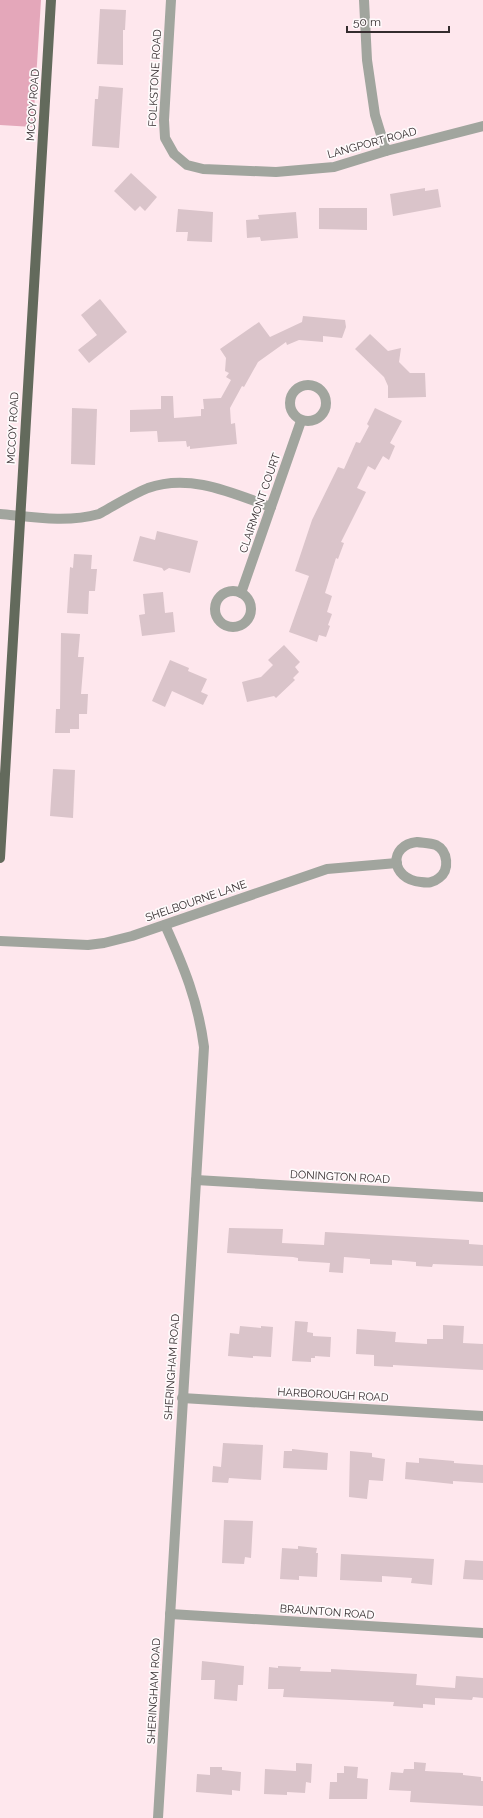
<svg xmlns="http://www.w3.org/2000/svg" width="483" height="1818" font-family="Raleway,sans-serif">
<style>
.green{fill:#e4a7ba}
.building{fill:#dac4ca}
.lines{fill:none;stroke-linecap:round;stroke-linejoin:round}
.minor{stroke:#a1a59e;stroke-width:10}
.major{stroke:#636a5c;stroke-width:10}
.labels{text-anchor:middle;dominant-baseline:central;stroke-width:3.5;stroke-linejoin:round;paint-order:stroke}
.street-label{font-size:11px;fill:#342c2e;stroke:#fefafb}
</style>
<rect width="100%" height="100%" fill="#fee7ed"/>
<!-- green -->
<path class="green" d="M0 0H41L33 127 0 125Z"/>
<!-- building -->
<g class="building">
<path d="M100 9 126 10 125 30H123V65L97 64Z"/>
<path d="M99 86 123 88 119 148 92 146 95 99H98Z"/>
<path d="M131 173 157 197 145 211 140 206 135 211 114 191Z"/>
<path d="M425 188V191L438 189 441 207 393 216 390 194Z"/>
<path d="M319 208H367V230L319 229Z"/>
<path d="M178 209 213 212 212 242 187 241 188 232H176Z"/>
<path d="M296 212 298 238 261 241 260 237 247 238 246 220 259 219 258 215Z"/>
<path d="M100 299 127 332 89 363 78 350 97 335 81 315Z"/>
<path d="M303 316 345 320 346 327 342 338 323 336V342L299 340 287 345 286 342 258 362 244 387 242 386 230 408 231 424 235 423 237 444 190 449V446L187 447 186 441 158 442 157 431 130 432V410L161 409V396H173L174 418 201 416V409H204L203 399 221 398 231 380 226 377 229 373 225 371 226 358 220 349 259 322 270 337 302 322Z"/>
<path d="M370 334 388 351 401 348 399 362 410 373H425L426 397 388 398V386L384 377 355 349Z"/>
<path d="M72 408 97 409 95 465 71 464Z"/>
<path d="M375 408 402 421 390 443 395 446 389 460 383 456 375 470 368 466 357 488 366 492 341 542 344 543 338 559 336 558 325 593 332 596 327 612 332 614 328 625 330 626 326 637 319 635 317 642 289 632 309 576 295 571 312 520 338 467 344 469 356 442 360 443 369 426 367 424Z"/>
<path d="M157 531 198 541 190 573 169 568 164 571 162 568 133 561 140 536 155 540Z"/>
<path d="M74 554 92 555 91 569H97L95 591H89L88 614 67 613 70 567 73 568Z"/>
<path d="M163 592 165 613 173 612 175 632 142 636 139 615 145 614 143 594Z"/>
<path d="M61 633 80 634 78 657H84L81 694H88L87 714H79V729H70V733H55L56 709H60Z"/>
<path d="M284 645 300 662 295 667 299 672 293 678 295 680 276 698 274 696 247 702 242 682 261 677 273 665 268 660Z"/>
<path d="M170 660 189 668 188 671 207 679 201 692 208 695 203 705 172 691 165 707 152 701Z"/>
<path d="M53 769 75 770 73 818 50 816Z"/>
<path d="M229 1228 283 1229 282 1243 324 1245 325 1232 469 1240V1244L483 1245V1266L433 1264 432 1267 416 1266V1262L392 1260V1265L370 1264V1259L344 1257 343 1273 329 1272 330 1263 298 1261V1258L293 1257 227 1253Z"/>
<path d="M295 1321 308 1322 307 1332 313 1333V1336L331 1337 330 1357 315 1356V1358H311V1362L292 1361Z"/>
<path d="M443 1325 464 1326 463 1343 483 1344V1370L393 1365V1367L374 1366V1355L356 1354 357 1329 396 1332 395 1342 427 1344V1339H443Z"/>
<path d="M240 1326 261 1328V1326L273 1327 271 1357 253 1356V1358L228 1356 230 1333 239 1334Z"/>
<path d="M223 1443 263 1445 261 1480 229 1478 228 1483 212 1482 213 1466 221 1467Z"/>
<path d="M292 1449 328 1453 327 1470 283 1468 284 1451H292Z"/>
<path d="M350 1451 372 1453V1457L385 1459 383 1481 369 1480 367 1499 349 1497Z"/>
<path d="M419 1458 454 1461V1463L483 1465V1483L453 1481V1484L405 1479 406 1462 419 1463Z"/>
<path d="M224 1520 253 1521 251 1558 245 1557 244 1564 222 1563Z"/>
<path d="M298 1546 317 1548 316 1553H318L317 1577 299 1576V1580L280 1579 282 1548 298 1549Z"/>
<path d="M341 1554 434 1559 432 1585 411 1583 412 1578 382 1576V1582L340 1580Z"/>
<path d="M465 1560 483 1561V1580L463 1579Z"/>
<path d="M202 1661 244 1666 243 1685H238L237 1701 214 1699 215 1680H201Z"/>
<path d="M278 1666 301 1667 300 1671 331 1672V1669L417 1674 416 1685 455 1688 456 1676 483 1678V1698L473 1697 472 1700 435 1698V1705L423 1704V1708L393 1706 394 1702 283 1697 284 1689H268L269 1667 278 1668Z"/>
<path d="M414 1762 426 1763 425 1771 463 1773V1775L481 1777V1781H483V1806L410 1802 411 1791 389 1790 391 1772 403 1773 404 1769H414Z"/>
<path d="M296 1763 312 1764 311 1783 306 1782 305 1793 287 1792V1795L264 1794 265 1769 296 1771Z"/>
<path d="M344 1766 358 1767 357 1778 368 1779 367 1799H329L330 1782H337V1773H344Z"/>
<path d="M210 1767H222V1770L241 1772 240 1791 232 1790V1795L196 1792 197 1774 210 1775Z"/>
</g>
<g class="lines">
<!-- minor -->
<g class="minor">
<path d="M171 0 164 120 165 138 174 154 187 165 203 169 276 172 334 167 386 151 483 126"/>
<path d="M364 0 367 60 375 115 386 151"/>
<circle cx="308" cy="403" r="18"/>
<path d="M0 514C32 517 67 523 99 514 115 505 131 495 148 488 190 473 232 493 271 507"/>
<circle cx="233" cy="609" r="18"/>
<path d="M241 593 301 421"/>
<path d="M417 842C423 843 430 843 436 845 448 851 450 870 439 878 433 883 428 883 421 882 390 879 388 845 417 842Z"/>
<path d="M0 941 88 945 104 943 132 936 327 869 397 863"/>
<path d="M196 1180 483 1197"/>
<path d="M182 1398 483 1416"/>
<path d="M170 1614 483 1633"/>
<path d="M158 1818 204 1047C198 1001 184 967 165 925"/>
</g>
<!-- major -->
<path class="major" d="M0 858 51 0"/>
</g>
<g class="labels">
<!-- street labels -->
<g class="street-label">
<text transform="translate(155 78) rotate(-87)">FOLKSTONE ROAD</text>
<text transform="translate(33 105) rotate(-86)">MCCOY ROAD</text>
<text transform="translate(372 143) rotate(-15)">LANGPORT ROAD</text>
<text transform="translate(13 428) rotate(-87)">MCCOY ROAD</text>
<text transform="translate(260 503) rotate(-71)">CLAIRMONT COURT</text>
<text transform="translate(196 901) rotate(-19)">SHELBOURNE LANE</text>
<text transform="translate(340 1177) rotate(3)">DONINGTON ROAD</text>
<text transform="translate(172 1367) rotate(-86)">SHERINGHAM ROAD</text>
<text transform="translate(333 1395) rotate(3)">HARBOROUGH ROAD</text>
<text transform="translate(327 1612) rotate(4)">BRAUNTON ROAD</text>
<text transform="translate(154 1691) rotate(-87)">SHERINGHAM ROAD</text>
</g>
</g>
<!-- scale -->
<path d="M347 26v6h102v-6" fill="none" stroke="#342c2e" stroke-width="2"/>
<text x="353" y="26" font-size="12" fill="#342c2e" stroke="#fefafb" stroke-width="3" paint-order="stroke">50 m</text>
</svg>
